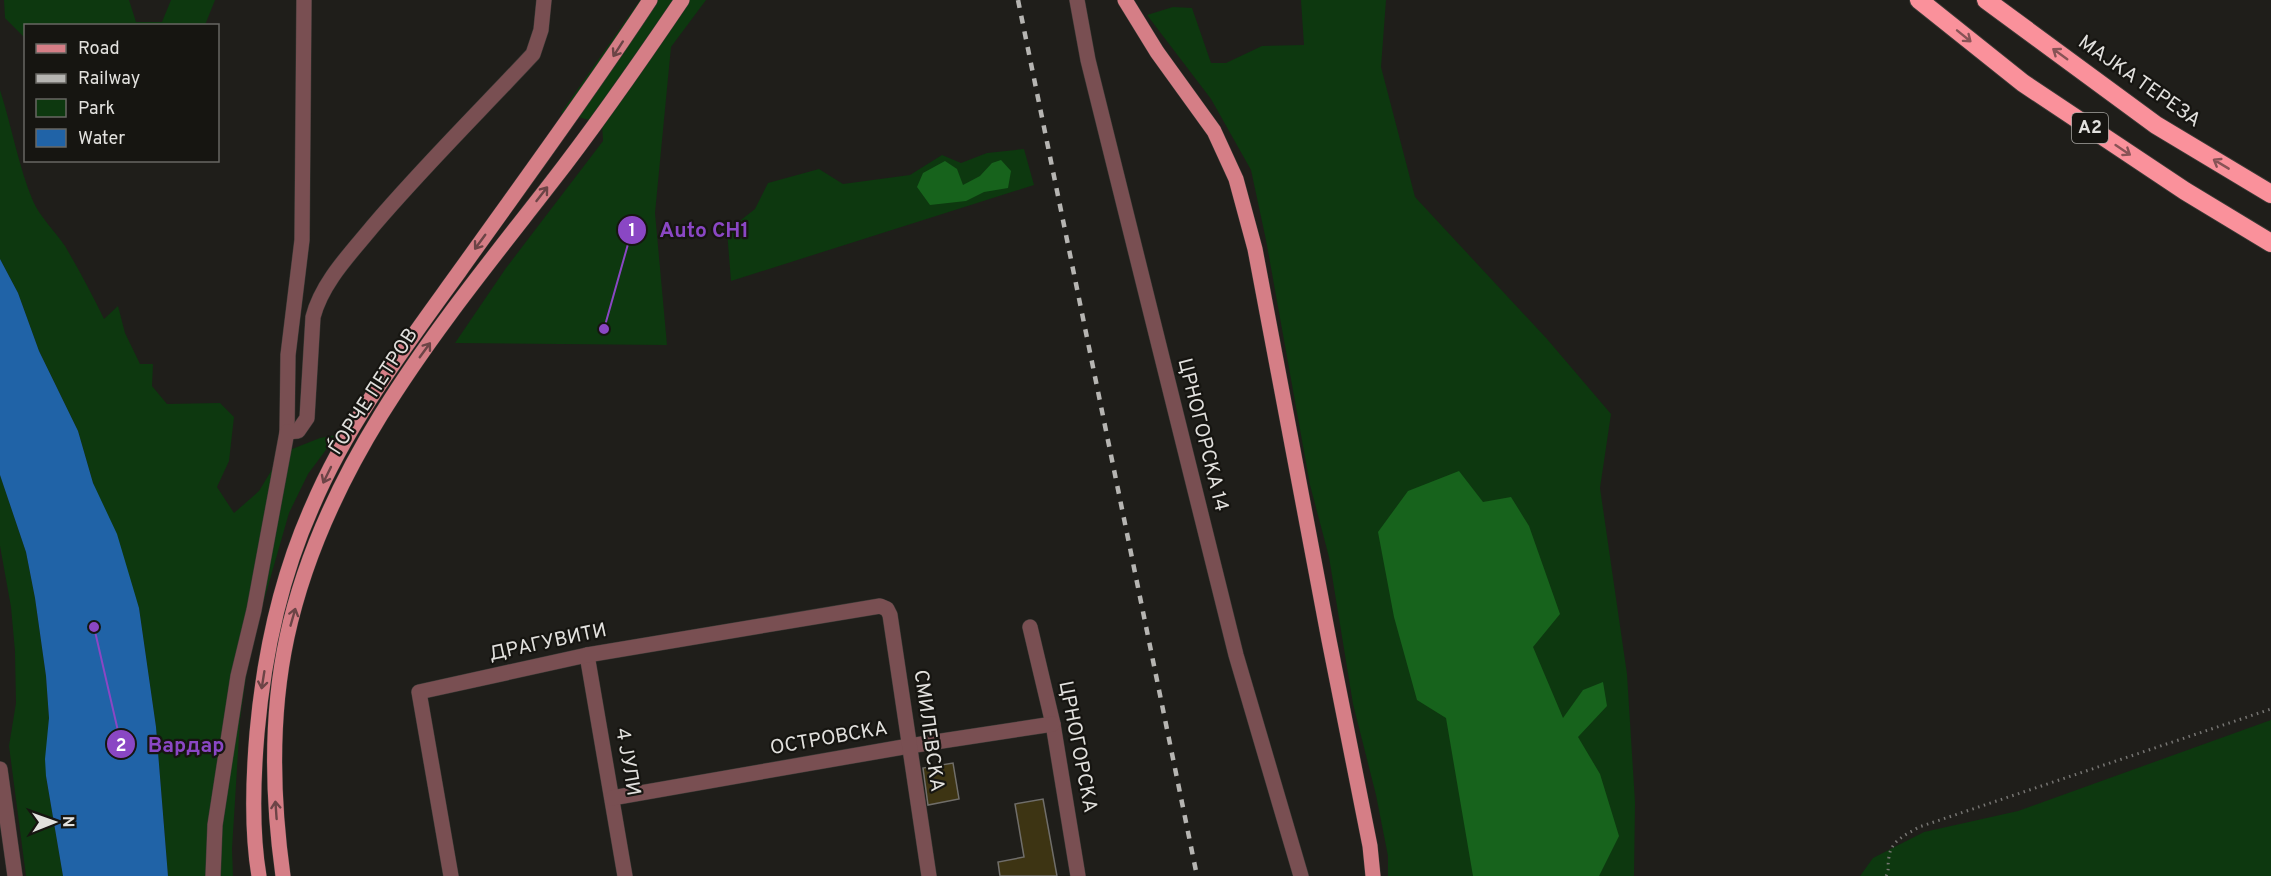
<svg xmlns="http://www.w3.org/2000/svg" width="2271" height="876" font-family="Overpass,sans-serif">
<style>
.green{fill:#0d380f}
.forest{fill:#17631c}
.water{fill:#2063a7}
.building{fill:#3d3413;stroke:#706e6a;stroke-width:1.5}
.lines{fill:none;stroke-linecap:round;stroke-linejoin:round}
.minor-casing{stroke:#3a3935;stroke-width:16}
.major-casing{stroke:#3a3935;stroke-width:16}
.highway-casing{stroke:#3a3935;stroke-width:20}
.path{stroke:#767572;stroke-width:3;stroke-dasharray:1.5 4.5;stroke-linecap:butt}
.minor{stroke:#794f52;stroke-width:15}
.major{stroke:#d57e86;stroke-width:15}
.highway{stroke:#fa919b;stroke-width:18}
.rail{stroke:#b6b5b2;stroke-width:4.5;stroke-dasharray:8 8;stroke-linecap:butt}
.oneway{stroke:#885356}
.oneway2{stroke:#6c4446}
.labels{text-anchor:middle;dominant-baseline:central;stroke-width:4.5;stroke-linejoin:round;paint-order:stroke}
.shield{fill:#161511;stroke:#a5a4a0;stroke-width:1.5}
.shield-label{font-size:18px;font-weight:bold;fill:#e2e1de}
.street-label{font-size:20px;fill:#e2e1de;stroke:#161511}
.leader{fill:none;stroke:#8a47c4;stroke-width:2}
.callout-dot{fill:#8a47c4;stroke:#161511;stroke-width:2}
.mark-label{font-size:18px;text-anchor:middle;font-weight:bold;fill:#fff}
.callout-label{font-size:21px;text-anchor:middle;font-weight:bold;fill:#8a47c4;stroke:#161511;stroke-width:4.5;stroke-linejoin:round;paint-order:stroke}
</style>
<rect width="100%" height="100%" fill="#1f1e1a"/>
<!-- green -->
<g class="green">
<path d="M4 0H129L136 22H162L171 0H215L205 25 26 26 25 38 5 18Z"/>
<path d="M640 0H706L671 47 655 213 667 345 455 343 506 268 603 141 602 123 561 113Z"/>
<path d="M1301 0H1386L1381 67 1415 197 1547 339 1611 414 1600 488 1627 674 1635 802 1634 876H1388V856L1376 795 1353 704 1329 557 1310 485 1266 240 1251 170 1211 99 1147 15 1173 7 1192 8 1211 63H1226L1262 46 1304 45Z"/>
<path d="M0 90C12 127 18 165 33 201 40 217 55 231 65 246 79 270 92 294 104 319L118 306 125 333 140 364H153L152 386 167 404 220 403 234 417 229 461 217 487 234 513 259 491 282 453 320 438 337 435 308 474 289 513 250 649 240 720 232 849 233 876H168L156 727 139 608 93 483 78 431 39 351 18 293 0 259Z"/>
<path d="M1024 149 1034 185 731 281 727 231 755 209 768 183 819 169 843 184 910 175 942 155 961 163 987 153Z"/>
<path d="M0 475 26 552 35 598 46 676 49 718 46 776 63 876H26L9 746 16 703 15 651 11 607 0 546Z"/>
<path d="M2271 720V876H1860L1873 858 1924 832 2018 811Z"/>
</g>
<!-- forest -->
<g class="forest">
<path d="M1001 160 1011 171 1008 188 984 192 966 201 930 205 917 187 923 173 945 161 957 169 963 185 980 176 992 163Z"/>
<path d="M1459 471 1483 502 1511 497 1529 526 1560 614 1533 647 1563 718 1583 690 1603 682 1607 706 1578 737 1600 774 1619 836 1599 876H1473L1446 718 1417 700 1394 617 1378 532 1408 491Z"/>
</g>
<!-- water -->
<path class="water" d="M0 259 18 293 39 351 78 431 93 483 117 534 139 608 156 727 168 876H63L46 776 45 759 49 718 46 676 35 598 26 552 0 475Z"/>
<!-- building -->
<g class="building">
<path d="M953 763 959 799 928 805 923 768Z"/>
<path d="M1043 799 1057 876H1000L998 862 1024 857 1015 804Z"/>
</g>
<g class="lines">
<!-- minor casing -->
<g class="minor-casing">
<g id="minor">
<path d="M1077 0 1088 60 1236 655 1301 876"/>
<path d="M287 432 288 355 302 240 304 0"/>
<path d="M1030 627 1053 724 1078 876"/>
<path d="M587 655 625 876"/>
<path d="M0 769 15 876"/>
<path d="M612 798 909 746 1053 724"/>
<path d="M213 876 215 825 238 676 254 610 287 432 298 431 307 418 313 317C322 282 351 253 373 226 424 166 480 111 533 54L541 30 544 0"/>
<path d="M451 876 419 692 587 655 880 606 887 609 890 615 929 876"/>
</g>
</g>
<!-- major casing -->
<g class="major-casing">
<g id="major">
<path d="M1125 0 1157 52 1214 131 1236 179 1255 249 1329 640 1370 846 1373 876"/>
<path d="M259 876C251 829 253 780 257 733 264 654 280 579 312 507 348 422 405 347 459 272 523 182 589 93 650 0"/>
<path d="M283 876C272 797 270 716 287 637 325 461 443 322 551 183 597 124 640 62 682 0"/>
</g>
</g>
<!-- highway casing -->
<g class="highway-casing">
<g id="highway">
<path d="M1919 0 2023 83 2185 191 2271 243"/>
<path d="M1986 0 2156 125 2271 194"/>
</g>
</g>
<!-- path -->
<path class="path" d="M1886 876C1890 869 1887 864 1889 857 1891 840 1906 835 1919 827L2271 709"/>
<!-- minor -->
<use href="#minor" class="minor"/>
<!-- major -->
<use href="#major" class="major"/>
<!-- highway -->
<use href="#highway" class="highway"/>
<!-- rail -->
<path class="rail" d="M1018 0 1197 876"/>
</g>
<!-- one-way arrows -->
<defs><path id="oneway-shaft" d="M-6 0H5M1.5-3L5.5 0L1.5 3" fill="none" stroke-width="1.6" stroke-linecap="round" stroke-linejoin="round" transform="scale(1.5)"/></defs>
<g class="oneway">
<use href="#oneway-shaft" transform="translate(1964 36) rotate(39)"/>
<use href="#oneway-shaft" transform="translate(2060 54) rotate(-144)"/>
<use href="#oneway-shaft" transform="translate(2123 150) rotate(34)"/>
<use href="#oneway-shaft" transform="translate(2221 164) rotate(-149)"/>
</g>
<g class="oneway2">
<use href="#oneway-shaft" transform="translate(618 49) rotate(123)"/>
<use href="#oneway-shaft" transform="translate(542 194) rotate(-52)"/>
<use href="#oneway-shaft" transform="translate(480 242) rotate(126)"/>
<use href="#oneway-shaft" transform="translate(425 350) rotate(-54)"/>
<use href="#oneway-shaft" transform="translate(327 475) rotate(116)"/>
<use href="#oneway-shaft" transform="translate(293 617) rotate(-74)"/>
<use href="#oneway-shaft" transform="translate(263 680) rotate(99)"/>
<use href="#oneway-shaft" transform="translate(276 810) rotate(-94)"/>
</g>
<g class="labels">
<!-- shield labels -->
<rect class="shield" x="2072" y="113" width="36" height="30" rx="4.5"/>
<g class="shield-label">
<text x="2090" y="128">A2</text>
</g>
<!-- street labels -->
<g class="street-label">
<text transform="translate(2139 82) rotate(35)">МАЈКА ТЕРЕЗА</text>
<text transform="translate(374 392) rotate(-57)">ЃОРЧЕ ПЕТРОВ</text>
<text transform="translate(1202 435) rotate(76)">ЦРНОГОРСКА 14</text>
<text transform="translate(548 643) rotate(-12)">ДРАГУВИТИ</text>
<text transform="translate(928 731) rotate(82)">СМИЛЕВСКА</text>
<text transform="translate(829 739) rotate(-10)">ОСТРОВСКА</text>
<text transform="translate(1077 747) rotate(79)">ЦРНОГОРСКА</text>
<text transform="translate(627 762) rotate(80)">4 ЈУЛИ</text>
</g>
</g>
<!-- callouts -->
<path class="leader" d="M604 329L632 230M94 627L121 744"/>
<g class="callout-dot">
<circle cx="604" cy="329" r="6"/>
<circle cx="94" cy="627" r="6"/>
<circle cx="632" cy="230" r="15"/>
<circle cx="121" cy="744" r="15"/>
</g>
<g class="mark-label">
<text x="632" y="236">1</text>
<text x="121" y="751">2</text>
</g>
<g class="callout-label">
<text x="704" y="237">Auto CH1</text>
<text x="186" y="752">Вардар</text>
</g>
<!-- legend -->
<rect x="24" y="24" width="195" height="138" fill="#161511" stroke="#686763" stroke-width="1.5"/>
<rect x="36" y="44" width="30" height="9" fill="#d57e86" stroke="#686763" stroke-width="1.5"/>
<text x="78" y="54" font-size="18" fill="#e2e1de">Road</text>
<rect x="36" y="74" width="30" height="9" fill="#b6b5b2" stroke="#686763" stroke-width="1.5"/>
<text x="78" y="84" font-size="18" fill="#e2e1de">Railway</text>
<rect x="36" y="99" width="30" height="18" fill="#0d380f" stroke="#686763" stroke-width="1.5"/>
<text x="78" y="114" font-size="18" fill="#e2e1de">Park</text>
<rect x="36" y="129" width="30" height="18" fill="#2063a7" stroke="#686763" stroke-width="1.5"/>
<text x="78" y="144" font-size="18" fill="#e2e1de">Water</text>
<!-- north arrow -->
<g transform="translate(54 822) rotate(89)" stroke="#161511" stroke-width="4.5" paint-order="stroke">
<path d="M0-4.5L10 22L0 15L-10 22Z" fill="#e2e1de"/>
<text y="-9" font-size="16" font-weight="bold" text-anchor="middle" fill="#e2e1de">N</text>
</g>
</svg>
